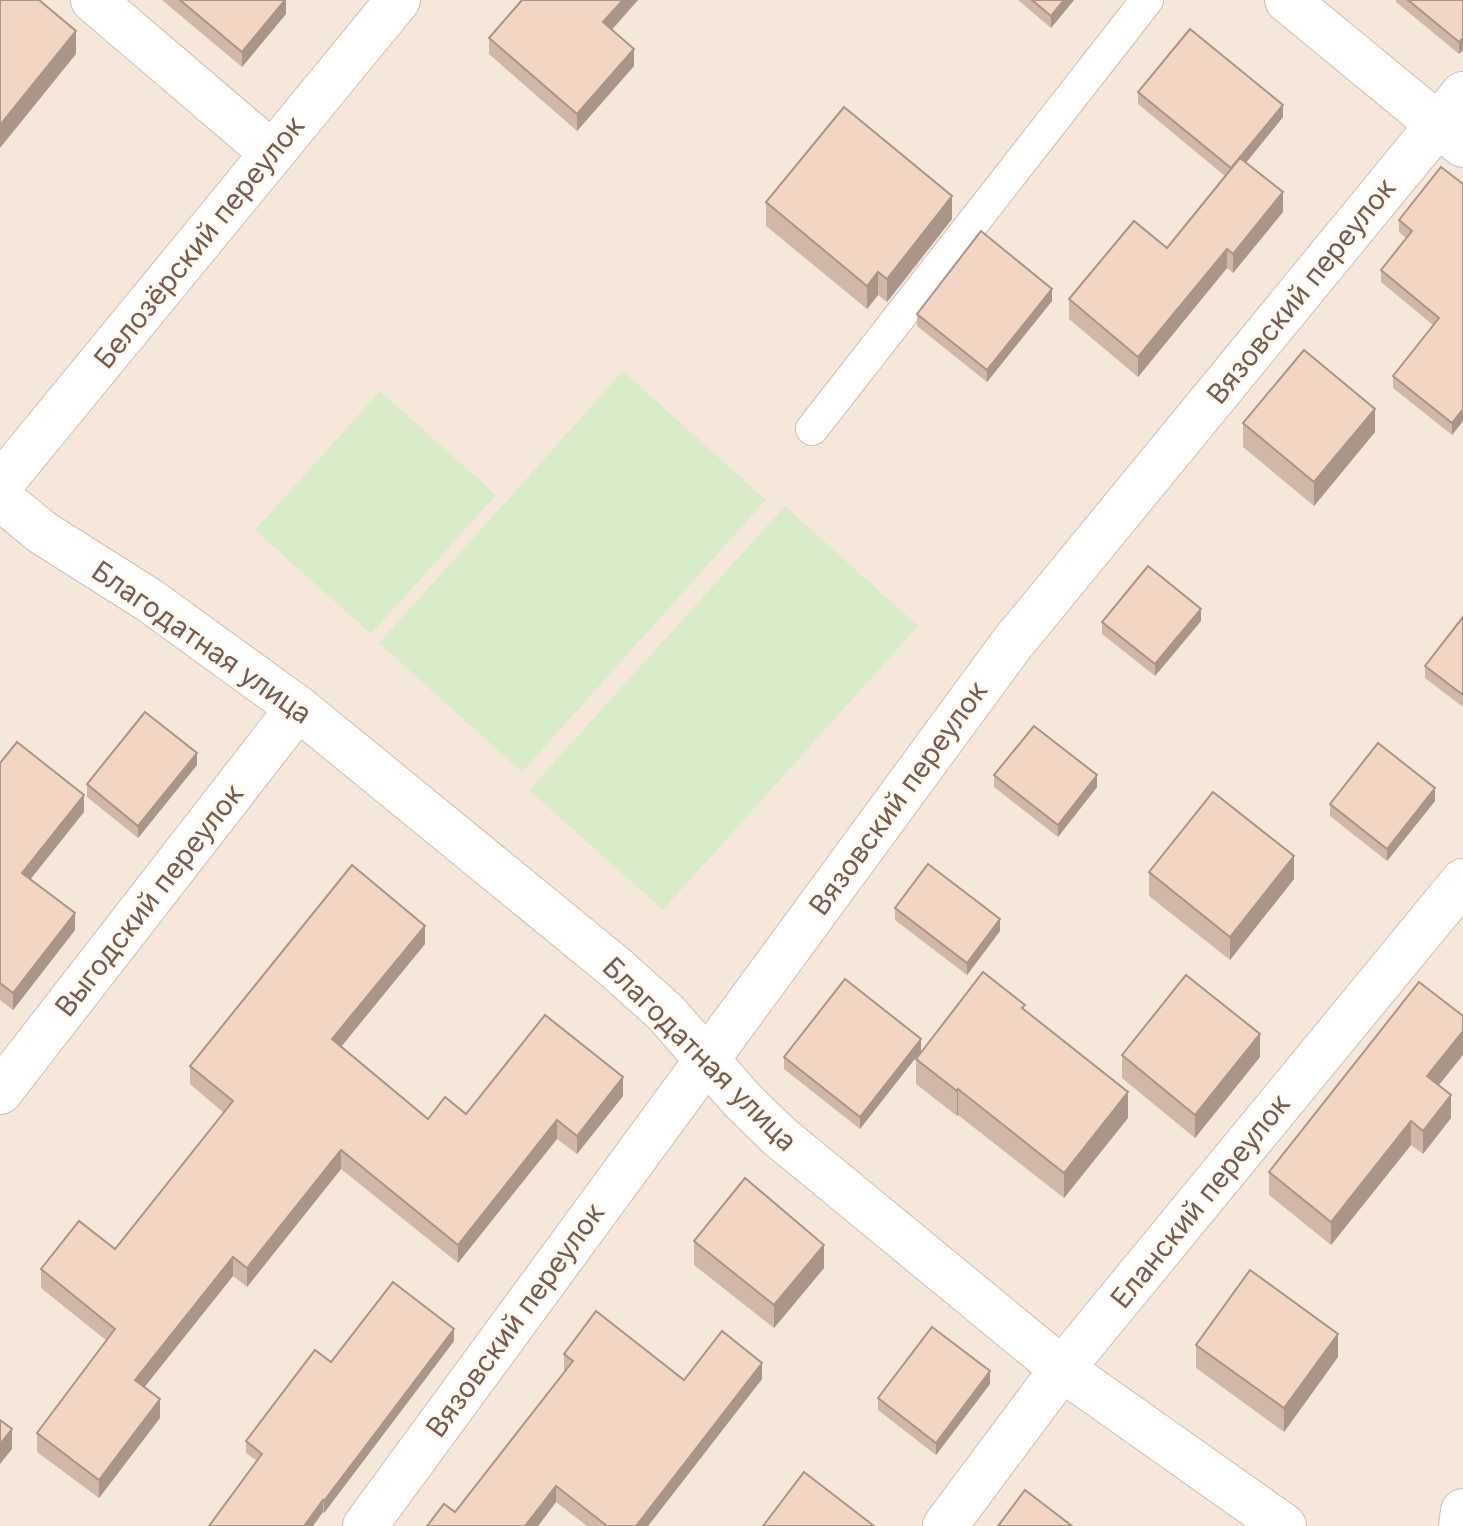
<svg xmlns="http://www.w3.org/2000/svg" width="1463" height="1526" font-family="Inter,sans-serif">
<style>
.residential{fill:#f5e8da}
.green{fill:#d8ecc9}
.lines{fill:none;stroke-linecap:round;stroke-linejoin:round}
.service-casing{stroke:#d1beb0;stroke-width:34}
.minor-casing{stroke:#d1beb0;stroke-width:46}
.service{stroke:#fff;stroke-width:32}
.minor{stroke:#fff;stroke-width:44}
.wall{fill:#d1b7a8}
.shaded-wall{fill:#aa9588}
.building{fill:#f3d5c3;stroke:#aa9588;stroke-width:2}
.labels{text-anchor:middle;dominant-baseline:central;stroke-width:6;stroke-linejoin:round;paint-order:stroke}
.street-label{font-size:28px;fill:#7a5c4d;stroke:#fffaf3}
</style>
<rect width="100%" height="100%" fill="#fdf6ec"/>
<!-- residential -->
<rect class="residential" x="0" y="0" width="1463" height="1526"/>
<!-- green -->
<g class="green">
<path d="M623 371 766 500 522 772 379 643Z"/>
<path d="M380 391 496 495 371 634 255 530Z"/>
<path d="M785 506 918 626 663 910 529 790Z"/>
</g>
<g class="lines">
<!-- service casing -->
<g class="service-casing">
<path id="service" d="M812 429 1147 0"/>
</g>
<!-- minor casing -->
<g class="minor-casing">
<g id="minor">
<path d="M93 0 272 153"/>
<path d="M1287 0 1463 145"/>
<path d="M0 485 398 0"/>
<path d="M0 498 43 533 149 600 298 708 616 968 666 1013 742 1100 779 1136 1062 1369 1284 1526"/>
<path d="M0 1092 298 708"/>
<path d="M365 1526 1011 645 1463 94"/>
<path d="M945 1526 1062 1369 1463 881"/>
<path d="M1461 1526 1463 1511"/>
</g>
</g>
<!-- service -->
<use href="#service" class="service"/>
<!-- minor -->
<use href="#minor" class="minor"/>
</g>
<!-- wall -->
<g class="wall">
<path d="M162 0H286V14L242 67Z"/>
<path d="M522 0H638L612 30 634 66 577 131 489 54V38Z"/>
<path d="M1018 0H1074L1051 28Z"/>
<path d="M1396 0H1463L1459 54 1396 2Z"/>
<path d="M1138 92 1283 117 1246 163 1283 212 1233 273 1227 268 1138 377 1069 319V299L1167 248 1225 176 1138 104Z"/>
<path d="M1463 184V421L1452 435 1393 388V376L1433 325 1381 282V270L1406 238 1399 232V220Z"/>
<path d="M766 202 952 219 887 302 878 295 867 309 766 226Z"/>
<path d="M1052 301 987 382 917 326V314Z"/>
<path d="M1243 423 1375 432 1314 506 1243 447Z"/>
<path d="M1463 617V707L1425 678V666Z"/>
<path d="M1201 621 1155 676 1102 634V622Z"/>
<path d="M0 763 84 812 30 879 75 930 13 1010 0 1000Z"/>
<path d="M197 765 138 838 87 797V784Z"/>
<path d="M994 775 1097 787 1058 837 994 787Z"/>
<path d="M1435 801 1387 861 1330 816V804Z"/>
<path d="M1149 872 1294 879 1230 960 1149 896Z"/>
<path d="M895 908 1000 931 967 975 895 920Z"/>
<path d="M425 944 341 1046 428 1119 623 1096 577 1154 557 1139 458 1263 341 1169 247 1287 233 1276 144 1387 160 1418 99 1498 37 1452V1433L107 1341 41 1288V1269L115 1249 224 1113 190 1084V1066Z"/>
<path d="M921 1051 860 1129 784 1069V1057Z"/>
<path d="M1122 1055 1260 1057 1195 1138 1122 1078Z"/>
<path d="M916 1059 1128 1118 1064 1198 958 1115 957 1116 916 1084Z"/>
<path d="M1439 1085 1451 1118 1423 1154 1411 1145 1331 1245 1269 1195V1172Z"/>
<path d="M694 1241 824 1268 774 1328 694 1265Z"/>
<path d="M454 1341 324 1513 323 1512 313 1526H209L257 1461 246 1453V1441L331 1362Z"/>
<path d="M1196 1345 1338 1357 1284 1432 1196 1368Z"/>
<path d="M564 1354 684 1380 762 1379 648 1526H587L556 1502 538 1526H427L455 1512 565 1371 564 1370Z"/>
<path d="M990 1384 936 1455 878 1410V1398Z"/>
</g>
<!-- shaded-wall -->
<g class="shaded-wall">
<path d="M285 0H286V14L242 67V52Z"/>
<path d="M623 0H638L603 39V22Z"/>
<path d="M1064 0H1074L1051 28V16Z"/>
<path d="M76 31V54L0 148V125Z"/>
<path d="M1463 38V50L1459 54V42Z"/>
<path d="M634 49V66L577 131V114Z"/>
<path d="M1283 105V117L1231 181V169Z"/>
<path d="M1283 192V212L1233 273V254Z"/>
<path d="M952 196V219L887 302V279Z"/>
<path d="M1227 249V268L1138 377V357Z"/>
<path d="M878 272V295L867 309V286Z"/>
<path d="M1052 289V301L987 382V370Z"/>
<path d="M1375 409V432L1314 506V482Z"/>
<path d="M1463 409V421L1452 435V423Z"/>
<path d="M1201 609V621L1155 676V664Z"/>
<path d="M197 753V765L138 838V826Z"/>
<path d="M1097 775V787L1058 837V825Z"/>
<path d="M1435 788V801L1387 861V849Z"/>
<path d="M84 795V812L22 890V873Z"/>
<path d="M1294 856V879L1230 960V937Z"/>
<path d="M75 913V930L13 1010V993Z"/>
<path d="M1000 919V931L967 975V963Z"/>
<path d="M425 926V944L332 1058V1039Z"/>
<path d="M1463 1031V1055L1427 1100V1076Z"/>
<path d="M1260 1034V1057L1195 1138V1115Z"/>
<path d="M921 1039V1051L860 1129V1117Z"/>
<path d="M623 1077V1096L577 1154V1136Z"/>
<path d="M958 1089V1115L957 1116V1091Z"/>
<path d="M1128 1092V1118L1064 1198V1173Z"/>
<path d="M1451 1095V1118L1423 1154V1131Z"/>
<path d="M557 1120V1139L458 1263V1245Z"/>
<path d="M1411 1121V1145L1331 1245V1222Z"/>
<path d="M341 1150V1169L247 1287V1268Z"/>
<path d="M824 1245V1268L774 1328V1305Z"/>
<path d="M233 1257V1276L135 1399V1380Z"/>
<path d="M454 1329V1341L324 1513V1501Z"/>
<path d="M1338 1334V1357L1284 1432V1408Z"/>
<path d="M762 1363V1379L648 1526H636Z"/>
<path d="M990 1371V1384L936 1455V1443Z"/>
<path d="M160 1399V1418L99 1498V1480Z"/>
<path d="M12 1429V1449L0 1464V1444Z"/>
<path d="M556 1486V1502L538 1526H525Z"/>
<path d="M323 1500V1512L313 1526H304Z"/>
</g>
<!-- building -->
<g class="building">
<path d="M0 0H39L76 31 0 125Z"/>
<path d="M180 0H285L242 52Z"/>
<path d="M522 0H623L603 22 634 49 577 114 489 38Z"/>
<path d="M1032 0H1064L1051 16Z"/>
<path d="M1408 0H1463V38L1459 42Z"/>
<path d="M1190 29 1283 105 1231 168 1138 92Z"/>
<path d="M844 107 952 196 887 279 878 272 867 286 766 202Z"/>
<path d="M1240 158 1283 192 1233 254 1227 249 1138 357 1069 299 1134 221 1167 248Z"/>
<path d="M1441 167 1463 184V409L1452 423 1393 376 1439 318 1381 270 1412 231 1399 220Z"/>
<path d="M981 231 1052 289 987 370 917 314Z"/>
<path d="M1304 350 1375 409 1314 482 1243 423Z"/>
<path d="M1148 566 1201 609 1155 664 1102 622Z"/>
<path d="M1463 617V695L1425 666Z"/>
<path d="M145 712 197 753 138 826 87 784Z"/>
<path d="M1034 726 1097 775 1058 825 994 775Z"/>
<path d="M17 742 84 795 22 873 75 913 13 993 0 983V763Z"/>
<path d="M1378 743 1435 788 1387 849 1330 804Z"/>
<path d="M1213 792 1294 856 1230 937 1149 872Z"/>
<path d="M928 864 1000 919 967 963 895 908Z"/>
<path d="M352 865 425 926 332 1039 428 1119 445 1097 466 1114 545 1015 623 1077 577 1136 557 1120 458 1245 341 1150 247 1268 233 1257 135 1380 160 1399 99 1480 37 1433 115 1329 41 1269 79 1221 115 1249 233 1101 190 1066Z"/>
<path d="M983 972 1025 1005 1022 1008 1128 1092 1064 1173 958 1089 957 1091 916 1059Z"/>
<path d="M1186 975 1260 1034 1195 1115 1122 1055Z"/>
<path d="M845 979 921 1039 860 1117 784 1057Z"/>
<path d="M1419 982 1463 1016V1031L1427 1076 1451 1095 1423 1131 1411 1121 1331 1222 1269 1172Z"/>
<path d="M745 1178 824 1245 774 1305 694 1241Z"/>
<path d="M1250 1270 1338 1334 1284 1408 1196 1345Z"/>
<path d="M393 1282 454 1329 324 1501 323 1500 304 1526H209L262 1454 246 1441 315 1350 331 1362Z"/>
<path d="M596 1311 684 1380 722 1331 762 1363 636 1526H607L556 1486 525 1526H427L444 1504 455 1512 573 1361 564 1354Z"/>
<path d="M932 1327 990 1371 936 1443 878 1398Z"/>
<path d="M0 1420 12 1429 0 1444Z"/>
<path d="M804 1472 874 1526H763Z"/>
<path d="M1025 1490 1072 1526H998Z"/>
</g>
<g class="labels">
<!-- street labels -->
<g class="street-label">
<text transform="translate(199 242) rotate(-51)">Белозёрский переулок</text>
<text transform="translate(1301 291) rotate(-51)">Вязовский переулок</text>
<text transform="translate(202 642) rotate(35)">Благодатная улица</text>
<text transform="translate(898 798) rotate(-54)">Вязовский переулок</text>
<text transform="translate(149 900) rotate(-52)">Выгодский переулок</text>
<text transform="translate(700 1054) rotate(45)">Благодатная улица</text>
<text transform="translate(1200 1201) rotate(-51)">Еланский переулок</text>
<text transform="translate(515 1320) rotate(-54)">Вязовский переулок</text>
</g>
</g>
</svg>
